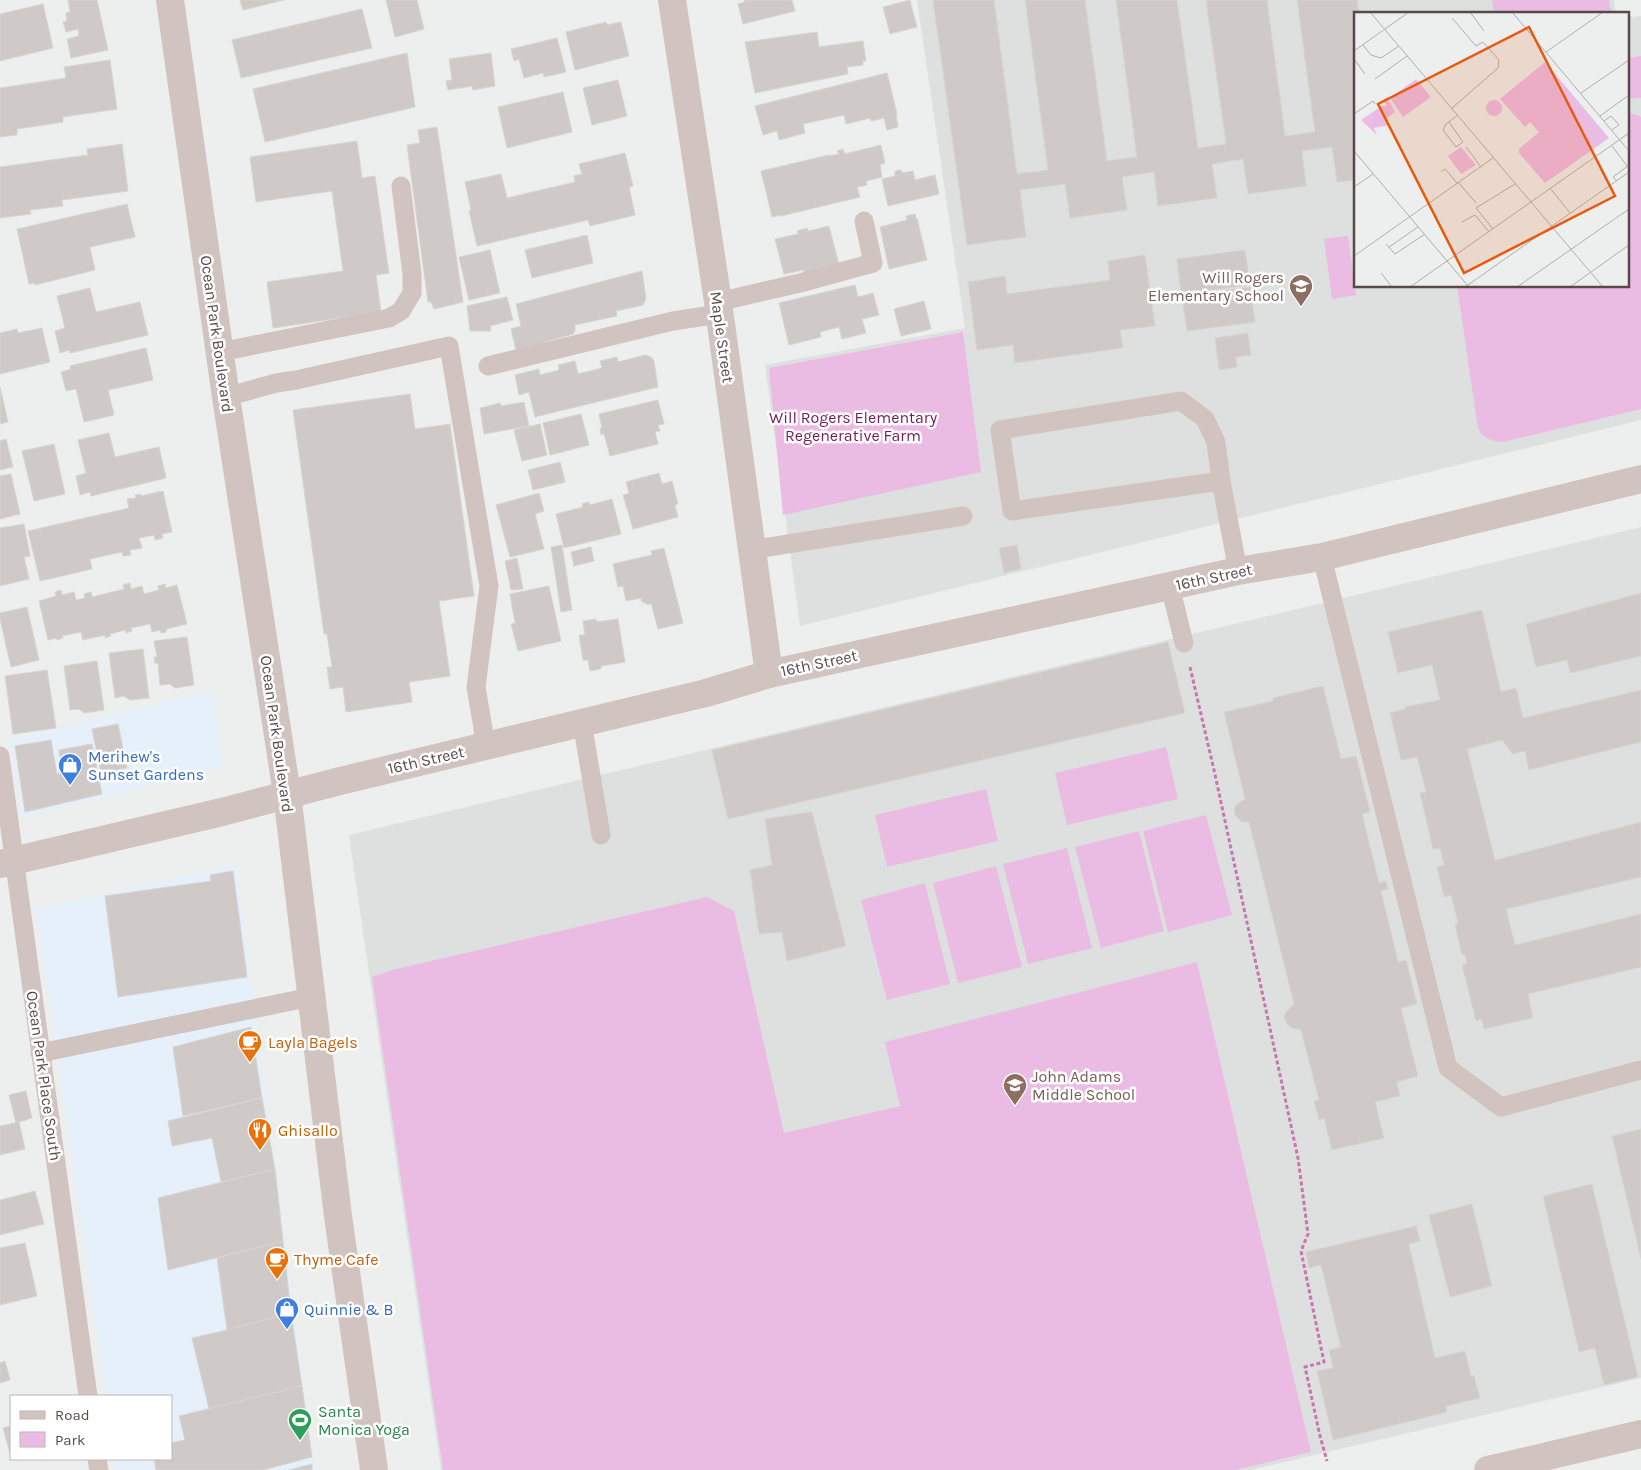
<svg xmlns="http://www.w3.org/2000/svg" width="1641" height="1470" font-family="Karla,sans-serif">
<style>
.commercial{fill:#e5f0fa}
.education{fill:#dde0df}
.green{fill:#ebbce3}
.building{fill:#cfcac7;stroke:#d8d4d0}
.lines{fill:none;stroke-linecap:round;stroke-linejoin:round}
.path{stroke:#c776b0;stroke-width:3;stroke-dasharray:4 2.5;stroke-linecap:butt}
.service{stroke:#d1c4c0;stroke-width:19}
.minor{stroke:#d1c4c0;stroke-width:28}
.tertiary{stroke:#d1c4c0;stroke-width:28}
.labels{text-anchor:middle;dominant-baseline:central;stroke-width:5;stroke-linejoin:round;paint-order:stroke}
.education-label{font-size:16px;fill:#785e54;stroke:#fff;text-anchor:end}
.street-label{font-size:16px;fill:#584a46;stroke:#fff}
.park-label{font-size:16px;fill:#751c5c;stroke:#fff}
.shop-label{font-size:16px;fill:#366cbe;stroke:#fff;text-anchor:start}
.food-label{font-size:16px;fill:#c56008;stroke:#fff;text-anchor:start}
.leisure-label{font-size:16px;fill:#27864d;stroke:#fff;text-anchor:start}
.inset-road{fill:none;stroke:#b1adab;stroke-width:1}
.view{fill:#e8590c;fill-opacity:0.15;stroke:#e8590c;stroke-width:2.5}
.inset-edge{fill:none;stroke:#584a46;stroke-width:2.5}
</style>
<rect width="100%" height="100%" fill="#ecefee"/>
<!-- commercial -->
<g class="commercial">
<path d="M213 691 222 768 23 817 10 740Z"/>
<path d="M236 864 315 1470H116L115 1459H171V1396H106L37 909Z"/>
</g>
<!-- education -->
<g class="education">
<path d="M917 0H1614L1616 14H1355V286H1627V17L1641 16V420L800 626 765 365 965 328Z"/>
<path d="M1641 527V1378L1251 1470H441L349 835Z"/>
</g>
<!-- green -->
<g class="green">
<path d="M1492 0H1609L1611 14H1494Z"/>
<path d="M1641 56V98L1627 99V58Z"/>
<path d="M1631 113 1641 117V409L1503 442C1491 441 1485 439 1478 429L1457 286H1627V114Z"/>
<path d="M1348 236 1356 295 1332 299 1324 239Z"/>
<path d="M963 332 981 472 783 515 769 368Z"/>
<path d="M1166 747 1178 799 1067 825 1055 773Z"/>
<path d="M986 789 998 841 887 867 875 815Z"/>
<path d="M1206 815 1232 915 1168 932 1143 831Z"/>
<path d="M1139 831 1164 931 1101 948 1075 847Z"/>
<path d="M1067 848 1092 948 1028 964 1003 864Z"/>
<path d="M996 866 1022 967 958 983 933 883Z"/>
<path d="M925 883 950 984 887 1000 861 900Z"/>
<path d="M707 897 734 911 784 1133 900 1106 885 1042 1197 962 1311 1452 1235 1470H443L372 977 392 970Z"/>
</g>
<!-- building -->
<g class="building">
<path d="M68 0H97L108 50 71 58 67 39 79 36 78 29 66 32 63 22 67 21 66 13 70 12Z"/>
<path d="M240 0H284L243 10Z"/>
<path d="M386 0H417L424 29 395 37Z"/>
<path d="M744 0H792L795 11 743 24 738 4 745 2Z"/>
<path d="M910 0 917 27 890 34 883 7Z"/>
<path d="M933 0H994L1017 174 1048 170 1025 0H1085L1107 161 1137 157 1116 0H1177L1198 148 1226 144 1206 0H1267L1285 136 1315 132 1297 0H1357L1359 14H1355V180L1337 182 1332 147 1302 151 1306 186 1248 194 1243 159 1212 164 1217 198 1158 206 1154 172 1122 177 1127 210 1070 218 1065 184 1020 190 1026 237 967 245Z"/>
<path d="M43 4 53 48 0 61V14Z"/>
<path d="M362 9 372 48 241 78 232 40Z"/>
<path d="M606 22 607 25 621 22 629 56 575 70 566 32Z"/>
<path d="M817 32 819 47 863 41 866 61H863V65L847 67 848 74 755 93 745 42Z"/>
<path d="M557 38 566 72 544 77 543 73 524 78 519 59 514 61 511 49Z"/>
<path d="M407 53 415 107 265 142 253 89Z"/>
<path d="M491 53 495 86 473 90 472 86 448 90 446 81 452 80 449 59Z"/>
<path d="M110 60 117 109 63 117V122L17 129V135L0 137V88L66 78 64 67Z"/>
<path d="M887 73 897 114H896L898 127 887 130 884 118 871 121 870 118 846 124 844 115 803 124 805 133 779 140 777 131 763 135 755 106Z"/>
<path d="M618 80 627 116 592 125 583 88Z"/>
<path d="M563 92 572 132 507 148 498 107Z"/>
<path d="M437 127 463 302 434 309 431 302H428L407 145 420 143 418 130Z"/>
<path d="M357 141 362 178 375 176 389 273 376 275 381 312 273 328 267 282 343 271 332 191 256 202 250 157Z"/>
<path d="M122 144 128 191 62 200 63 206 30 210 31 214 0 218V167L88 155 87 149Z"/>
<path d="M881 145 885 163 880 165 882 177 866 181 867 185 857 187 860 197 781 216V215L772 217 761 171 829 155V156L839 154 837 151 843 149 845 154Z"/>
<path d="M625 153 633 186 629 187 635 215 590 226 588 220 477 246 469 211 471 210 465 182 501 174 507 198 575 182 574 176 582 174 579 164Z"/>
<path d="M901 170 902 173 913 171 915 180 935 175 939 194 888 206 882 179 895 176V171Z"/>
<path d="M127 204 135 237 90 247 95 270 35 285V283L29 284 17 229Z"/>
<path d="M915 214 916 219 917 218 927 260 889 269 880 227 907 220 906 216Z"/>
<path d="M829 226 839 265 804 274 803 270 784 274 775 239 798 234 797 231 807 228 808 231Z"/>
<path d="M587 235 593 263 532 278 525 250Z"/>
<path d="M490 250 500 293 469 300 459 257Z"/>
<path d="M1245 250 1250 285 1181 294 1177 259Z"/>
<path d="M1145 255 1155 326 1120 330 1123 348 1015 363 1013 345 977 350 968 282 1005 276 1007 294 1110 280 1108 261Z"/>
<path d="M642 271 646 299 643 305 616 311 617 316 575 325V331L573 334 544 342 545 348 517 354 511 329 521 326 516 304Z"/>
<path d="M855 285 858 297 873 293 879 315 862 319 866 333 842 339 839 327 820 332 821 337 789 345 779 303Z"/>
<path d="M1250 287 1255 322 1187 331 1182 296Z"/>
<path d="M90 288 96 312 140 302 148 335 70 353 69 350 60 353 55 331 65 328 57 296Z"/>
<path d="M507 297 513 320 490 326 491 331H470L467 306Z"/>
<path d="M924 301 931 329 901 336 894 309Z"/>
<path d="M42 328 50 362 0 374V333L17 329 18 333Z"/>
<path d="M1248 333 1251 355 1236 357 1237 367 1219 370 1215 338Z"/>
<path d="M146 348 153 380 108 390 114 415 84 422 76 389 66 391 61 372 71 369 70 366Z"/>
<path d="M645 355 651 357 654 361 658 387 535 417 529 392 519 395 515 375 539 369 540 375 559 370 558 365 575 361 578 374 602 368 600 361 617 357 618 362Z"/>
<path d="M0 387 8 422 0 424Z"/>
<path d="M410 394 415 429 450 424 474 596 439 601 450 676 409 682 412 702 346 712 343 687 330 689 327 667H332L327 634H324L293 410Z"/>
<path d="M658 400 664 424 658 425 660 431 655 432 658 444 610 456 604 434 601 435 600 428H602L599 414Z"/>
<path d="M524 402 529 426 484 434 480 408 500 403 501 406Z"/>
<path d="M581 414 589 445 550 455 543 423Z"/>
<path d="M540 424 547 455 522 461 514 430Z"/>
<path d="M109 433 115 457 159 447 166 478 91 496 90 492 80 495 76 476 86 473 78 440Z"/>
<path d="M6 439 13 467 0 470V441Z"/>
<path d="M54 444 65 494 34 501 22 451Z"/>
<path d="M560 462 565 482 533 490 528 470Z"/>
<path d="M659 473 662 484 672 481 678 504 675 505 678 517 633 529 623 495 629 493 626 482Z"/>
<path d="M11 474 20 514 0 519V476Z"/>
<path d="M163 491 172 532 162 534 163 538 155 540 154 535 139 538 142 548 130 550 131 555 123 556 122 552 90 559 92 569 40 581 28 531 129 508 127 499 136 498 135 495 140 494 141 496Z"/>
<path d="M539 493 544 511 535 514 544 549 510 557 496 505Z"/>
<path d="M612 499 621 534 564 548 556 514 583 507 582 504 589 502 590 505Z"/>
<path d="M24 524 30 556 24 557 29 579 0 586V528Z"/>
<path d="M562 545 572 610 561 612 551 547Z"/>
<path d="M1017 545 1021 569 1004 573 999 548Z"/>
<path d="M591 547 594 561 574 566 571 552Z"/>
<path d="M664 548 683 623 658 629 651 603 649 605 641 601 642 598 626 601 623 586 618 587 613 564 652 555 651 551Z"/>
<path d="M517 558 523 589 511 590 505 561Z"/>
<path d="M130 583 131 589 142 586 144 594 159 590 158 586 165 584 166 588 177 585 187 624 166 629V632L161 633 160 630 152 632 150 624 131 628 132 631 126 633 125 630 110 634 111 636 105 638V635L83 640 81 632 62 636 63 638 57 640 56 638 48 640 39 601 56 596 55 592 61 590 62 595 74 592 76 600 85 598 84 594 91 592 92 597 124 589 123 585Z"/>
<path d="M549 586 561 641 518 651 511 624 515 623 510 594Z"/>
<path d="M1641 593V656L1570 673 1567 660 1536 667 1526 624Z"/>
<path d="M27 607 39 660 11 667 0 619V613Z"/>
<path d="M1482 610 1501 692 1516 688 1523 718 1641 690V742L1529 770 1525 751 1513 754 1502 740 1467 749 1495 860 1641 822V877L1506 909 1515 945 1641 914V967L1528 994 1533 1018 1484 1029 1482 1019 1476 1021 1462 965 1467 964 1465 955H1462L1455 924 1458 923 1451 895 1444 897 1437 867 1444 865 1440 848 1433 849 1420 793 1426 792 1417 757 1401 760 1390 713 1405 709V707L1440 700 1432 665 1398 673 1388 632Z"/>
<path d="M596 619V622L618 619 625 662 601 666V669L590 671 588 660H583L579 635H585L583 621Z"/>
<path d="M187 637 194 685 175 688 170 684 160 685 158 663H155L154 657H157L154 641Z"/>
<path d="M1168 642 1185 713 728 819 712 750Z"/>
<path d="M143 649 149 698 130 700 124 696 115 698 109 653Z"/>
<path d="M97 661 104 710 84 713 79 709 70 710 64 666Z"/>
<path d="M47 670 56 728 13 734 5 676Z"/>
<path d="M1323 686 1341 759 1356 756 1370 812 1362 814 1379 883 1386 881 1388 889 1381 891 1398 962 1406 960 1417 1004 1401 1008 1418 1076 1397 1082 1400 1096 1375 1102 1384 1138 1332 1150 1324 1118 1319 1120 1314 1101 1319 1100 1301 1030 1292 1028 1287 1024 1284 1017 1286 1012 1294 1004 1249 822H1242L1235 815 1234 809 1236 805 1245 799 1224 712 1273 701V698Z"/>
<path d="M118 724 127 768 101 773 92 729Z"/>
<path d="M51 740 57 774 62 773 59 750 92 744 102 794 25 812 15 746Z"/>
<path d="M812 812 846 946 787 961 782 932 759 934 750 870 772 865 765 819Z"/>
<path d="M233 871 247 977 118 997 105 896 211 881 210 875Z"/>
<path d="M251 1027 262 1098 183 1116 173 1047Z"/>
<path d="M26 1091 32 1118 16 1123 9 1095Z"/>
<path d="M262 1098 275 1169 221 1182 212 1138 172 1146 168 1121Z"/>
<path d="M19 1122 25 1149 0 1155V1126Z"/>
<path d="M1641 1129V1259L1612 1136Z"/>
<path d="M275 1169 283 1241 168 1270 158 1198Z"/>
<path d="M1592 1184 1638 1377 1604 1385 1595 1348 1579 1352 1543 1196Z"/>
<path d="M35 1191 44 1224 0 1235V1200Z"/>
<path d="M1472 1204 1492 1286 1450 1297 1429 1215Z"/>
<path d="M1416 1226 1420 1241 1409 1244 1435 1358 1465 1351 1471 1376H1474L1480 1398 1446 1406 1447 1412 1333 1440 1317 1371 1333 1368 1329 1350 1341 1347 1321 1265 1309 1268 1306 1252Z"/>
<path d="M283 1241 291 1313 227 1330 217 1258Z"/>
<path d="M25 1243 37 1296 0 1305V1248Z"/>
<path d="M291 1313 302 1386 209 1409 192 1338 227 1330Z"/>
<path d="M5 1361 10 1380 0 1383V1363Z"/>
<path d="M302 1386 312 1457 263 1470H156L154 1459H171V1443L185 1440 179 1416Z"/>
<path d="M11 1426V1457L3 1428Z"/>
<path d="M312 1464V1470H289Z"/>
</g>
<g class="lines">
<!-- path -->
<path class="path" d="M1190 667 1214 770 1298 1158 1308 1234 1301 1251 1324 1362 1305 1367 1320 1436 1327 1461"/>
<!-- service -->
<g class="service">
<path d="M718 302 800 283 873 263 864 221"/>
<path d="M220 352 389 318 401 311 412 293V274L401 186"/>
<path d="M488 366 673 321 719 314"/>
<path d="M226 397 276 383 296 380 449 346 489 586 476 687 486 746"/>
<path d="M1221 481 1012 511 1000 430 1181 401 1205 419 1216 442 1221 481 1238 571"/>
<path d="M751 550 963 516"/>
<path d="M1322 557 1448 1068 1501 1107 1641 1070"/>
<path d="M1170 586 1184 643"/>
<path d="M582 722 601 835"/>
<path d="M0 756 88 1396"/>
<path d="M40 1053 311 997"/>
<path d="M97 1459 99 1470"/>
</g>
<!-- minor -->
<g class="minor">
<path d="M672 0 718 302 769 674"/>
<path d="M0 864 222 812 336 782 706 693 769 674 1238 571 1322 557 1641 479"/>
<path d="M1488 1470 1641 1434"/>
</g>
<!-- tertiary -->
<path class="tertiary" d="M170 0 226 397 287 794 338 1216 374 1470"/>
</g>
<!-- icons -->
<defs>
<g id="school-pin" transform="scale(1.25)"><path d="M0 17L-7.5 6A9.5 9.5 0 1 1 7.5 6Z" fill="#8d6e63" stroke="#fff"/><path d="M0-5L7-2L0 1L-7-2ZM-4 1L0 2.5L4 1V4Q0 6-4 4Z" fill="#fff"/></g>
<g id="shop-pin" transform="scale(1.25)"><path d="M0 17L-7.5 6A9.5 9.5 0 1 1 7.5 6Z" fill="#3f7fe0" stroke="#fff"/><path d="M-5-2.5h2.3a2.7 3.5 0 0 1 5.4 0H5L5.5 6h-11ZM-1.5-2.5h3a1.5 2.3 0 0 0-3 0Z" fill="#fff"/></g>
<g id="cafe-pin" transform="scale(1.25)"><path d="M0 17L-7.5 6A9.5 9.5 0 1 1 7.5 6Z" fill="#e8710a" stroke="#fff"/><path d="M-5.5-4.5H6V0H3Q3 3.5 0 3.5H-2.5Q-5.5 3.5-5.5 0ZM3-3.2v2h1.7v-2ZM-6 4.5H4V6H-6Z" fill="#fff"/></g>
<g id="restaurant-pin" transform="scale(1.25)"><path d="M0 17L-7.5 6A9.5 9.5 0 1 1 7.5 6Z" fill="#e8710a" stroke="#fff"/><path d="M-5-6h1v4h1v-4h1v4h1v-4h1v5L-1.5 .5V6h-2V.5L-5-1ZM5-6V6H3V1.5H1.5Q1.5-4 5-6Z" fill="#fff"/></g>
<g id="stadium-pin" transform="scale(1.25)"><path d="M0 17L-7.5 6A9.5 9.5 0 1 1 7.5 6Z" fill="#2e9e5b" stroke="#fff"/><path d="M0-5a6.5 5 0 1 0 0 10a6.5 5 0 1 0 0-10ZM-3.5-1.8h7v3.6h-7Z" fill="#fff"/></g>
</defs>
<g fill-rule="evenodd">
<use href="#school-pin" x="1301" y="286"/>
<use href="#shop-pin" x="70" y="765"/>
<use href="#cafe-pin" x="250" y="1042"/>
<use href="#school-pin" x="1015" y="1085"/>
<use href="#restaurant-pin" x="260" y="1130"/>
<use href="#cafe-pin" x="277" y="1259"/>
<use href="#shop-pin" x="287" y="1309"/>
<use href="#stadium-pin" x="300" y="1420"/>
</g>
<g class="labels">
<!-- education labels -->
<g class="education-label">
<text x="1284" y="277">Will Rogers<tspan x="1284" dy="18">Elementary School</tspan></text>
<text x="1032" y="1076" text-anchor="start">John Adams<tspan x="1032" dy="18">Middle School</tspan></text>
</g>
<!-- street labels -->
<g class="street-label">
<text transform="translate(217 334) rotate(82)">Ocean Park Boulevard</text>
<text transform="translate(722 337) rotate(82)">Maple Street</text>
<text transform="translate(1214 577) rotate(-12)">16th Street</text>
<text transform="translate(819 663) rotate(-12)">16th Street</text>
<text transform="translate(277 734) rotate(82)">Ocean Park Boulevard</text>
<text transform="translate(426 760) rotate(-13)">16th Street</text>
<text transform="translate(44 1076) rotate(82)">Ocean Park Place South</text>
</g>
<!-- park labels -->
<g class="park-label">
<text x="853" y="417">Will Rogers Elementary<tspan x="853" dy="18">Regenerative Farm</tspan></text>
</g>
<!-- shop labels -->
<g class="shop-label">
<text x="88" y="756">Merihew's<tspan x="88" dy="18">Sunset Gardens</tspan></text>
<text x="304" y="1309">Quinnie &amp; B</text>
</g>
<!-- food labels -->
<g class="food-label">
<text x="268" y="1042">Layla Bagels</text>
<text x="278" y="1130">Ghisallo</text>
<text x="294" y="1259">Thyme Cafe</text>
</g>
<!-- leisure labels -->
<g class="leisure-label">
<text x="318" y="1411">Santa<tspan x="318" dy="18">Monica Yoga</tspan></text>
</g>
</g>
<!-- overview -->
<g transform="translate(1354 12)">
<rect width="275" height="275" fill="#ecefee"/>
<path d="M191 50 255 126 191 171 165 141V137L185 120 176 110 171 115 146 87ZM62 67 77 85 49 105 36 86ZM33 85 41 100 32 107 35 113 20 116 23 123 7 108 28 94H33L29 88ZM132 96a8 8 0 1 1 16 0a8 8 0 1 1-16 0ZM107 135 122 153 107 162 94 144Z" fill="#ebbce3"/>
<path class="inset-road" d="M16 0 249 275M116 0 130 19M158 0 275 139M9 33 17 43 27 46 45 34M0 39 55 0M192 40 249 0M0 47 11 62M21 67 53 44M227 81 275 48M98 96 144 56 145 48 129 30 122 34 98 6M0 102 19 89 21 92M246 104 275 83M250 109 257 104 265 113 258 118M95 110 109 130 102 135 89 118 92 112 104 103M258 134 273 154M112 135 127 155M0 139 115 275M87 160 91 157 103 171M263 169 259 165 275 153M104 170 122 191M0 175 19 162M196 176 216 201M108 210 121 203 135 220M139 217 122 196 161 172M32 232 41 242 71 222M35 235 64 215M0 244 139 146M27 261 38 275M56 275 275 121M111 275 275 160M163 275 275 197M216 275 275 233"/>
<path class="view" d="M175 15 261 184 110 261 24 92Z"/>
<rect width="275" height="275" class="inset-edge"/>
</g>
<!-- legend -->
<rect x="10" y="1395" width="162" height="65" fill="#ffffff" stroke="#bcb7b5"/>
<rect x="20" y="1411" width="25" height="8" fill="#d1c4c0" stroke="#bcb7b5"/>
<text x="55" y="1420" font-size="15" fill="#584a46">Road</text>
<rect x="20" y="1432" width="25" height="15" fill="#ebbce3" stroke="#bcb7b5"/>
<text x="55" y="1445" font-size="15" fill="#584a46">Park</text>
</svg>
